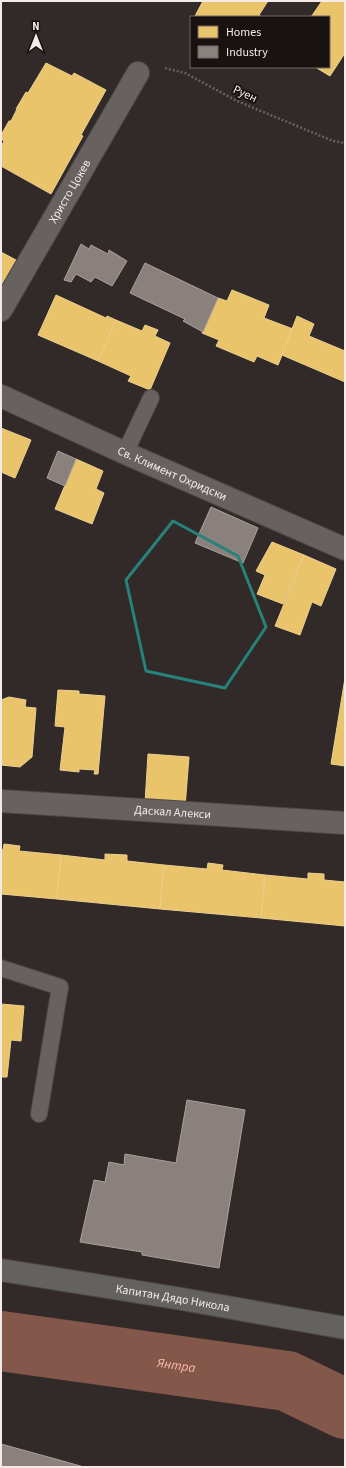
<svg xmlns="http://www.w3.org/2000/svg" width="346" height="1468" font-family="'Source Sans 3',sans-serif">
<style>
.homes{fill:#e9c46a;stroke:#ecd090}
.industry{fill:#8a817c;stroke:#aaa19d}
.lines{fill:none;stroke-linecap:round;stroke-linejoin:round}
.river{stroke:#84574b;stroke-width:60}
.lane-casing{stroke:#4d4745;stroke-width:18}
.street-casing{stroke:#4d4745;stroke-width:24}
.secondary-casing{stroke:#4d4745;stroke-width:24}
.path{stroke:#67615f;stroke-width:2.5;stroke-dasharray:2 2;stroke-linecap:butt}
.lane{stroke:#67615f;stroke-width:16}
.street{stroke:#67615f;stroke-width:22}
.secondary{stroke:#63625e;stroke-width:22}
.marked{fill:none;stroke:#26827a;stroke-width:3;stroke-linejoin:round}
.labels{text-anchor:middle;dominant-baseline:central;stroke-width:4;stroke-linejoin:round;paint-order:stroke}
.street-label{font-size:12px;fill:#f4ebe9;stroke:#181211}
.water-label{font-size:13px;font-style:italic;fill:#fcbaab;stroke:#181211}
</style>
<rect width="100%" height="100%" fill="#322a28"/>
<!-- homes -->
<g class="homes">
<path d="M203 1H268L259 15 262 17H196L195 16Z"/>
<path d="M322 1H345V53L330 76 315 67H329V17H311Z"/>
<path d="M46 63 72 76 74 73 106 90 81 135 83 136 51 194 1 166V147L4 141 1 139V135L9 121H11L17 109H16L26 92 28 93Z"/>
<path d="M1 252 16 260 1 286Z"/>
<path d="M232 290 269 305 264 318 293 329 278 365 257 356 254 362 216 346 219 340 202 333 218 298 227 301Z"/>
<path d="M56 295 106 318 107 316 116 320 98 361 38 335Z"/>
<path d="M297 316 314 324 309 336 345 351V382L282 355Z"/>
<path d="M116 320 142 331 145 325 158 330 155 336 170 343 150 390 128 381 131 376 98 361Z"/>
<path d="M1 428 31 440 15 478 1 472Z"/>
<path d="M76 459 103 471 96 489 104 493 92 524 55 509Z"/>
<path d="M272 542 304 555 283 604 257 594 265 575 256 571Z"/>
<path d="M304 555 336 569 321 606 312 602 300 635 275 626Z"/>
<path d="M345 678V766L331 764Z"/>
<path d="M58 690 79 691V694L105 696 98 774H94L95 770 79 769V772L60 770 65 727 55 726Z"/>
<path d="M9 697 26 700 25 707 36 708 32 757 20 767 1 765V700Z"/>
<path d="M148 754 189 757 185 807 145 803Z"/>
<path d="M4 844 20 846 19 851 61 855 57 899 1 894V849L3 850Z"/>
<path d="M105 854 127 855V861L164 865 160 909 57 899 61 855 105 860Z"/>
<path d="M208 863 223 865 222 870 265 875 261 918 160 909 164 865 207 869Z"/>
<path d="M308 873 324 874V880L345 882V926L261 918 265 875 308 879Z"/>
<path d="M1 1004 24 1006 21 1041 11 1040 7 1077H1Z"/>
</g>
<!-- industry -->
<g class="industry">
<path d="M81 244 89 249 91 245 108 254 109 250 127 261 112 286 95 277 91 282 76 274 71 282 64 280Z"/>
<path d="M145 263 218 298 203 332 183 321 185 319 130 293Z"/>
<path d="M58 451 76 459 65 486 47 478Z"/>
<path d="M211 507 258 528 243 563 195 543Z"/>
<path d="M187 1100 245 1110 219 1268 142 1255V1252L80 1242 94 1180 105 1182 109 1162 124 1165 125 1154 176 1163Z"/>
<path d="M1 1444 52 1458 84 1467H1Z"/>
</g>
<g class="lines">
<!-- river -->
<path class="river" id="s1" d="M1 1341 287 1381 345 1409"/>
<!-- lane casing -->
<g class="lane-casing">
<g id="lane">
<path d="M125 453 151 398"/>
<path d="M1 968 60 987 39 1114"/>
</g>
</g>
<!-- street casing -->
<g class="street-casing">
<g id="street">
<path id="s2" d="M1 310 138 73"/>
<path id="s3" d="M1 396 125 453 345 549"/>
<path id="s4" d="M1 801 345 823"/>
</g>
</g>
<!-- secondary casing -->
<g class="secondary-casing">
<g id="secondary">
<path id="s5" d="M1 1270 176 1298 345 1328"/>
</g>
</g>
<!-- path -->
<path class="path" d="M165 68 185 73 237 101 333 141 345 143"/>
<!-- lane -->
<use href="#lane" class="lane"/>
<!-- street -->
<use href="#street" class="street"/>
<!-- secondary -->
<use href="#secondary" class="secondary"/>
</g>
<!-- marked area -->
<path class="marked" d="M173 521 238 556 266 627 225 688 146 671 126 580Z"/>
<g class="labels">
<!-- street labels -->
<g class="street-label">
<text transform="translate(245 94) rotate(25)">Руен</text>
<text stroke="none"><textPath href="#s2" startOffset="137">Христо Цокев</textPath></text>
<text stroke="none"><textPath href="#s3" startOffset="188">Св. Климент Охридски</textPath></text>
<text stroke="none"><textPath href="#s4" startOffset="172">Даскал Алекси</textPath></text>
<text stroke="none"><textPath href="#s5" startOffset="174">Капитан Дядо Никола</textPath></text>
</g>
<!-- water labels -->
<g class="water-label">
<text stroke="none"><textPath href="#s1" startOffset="177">Янтра</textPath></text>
</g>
</g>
<!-- border -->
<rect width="346" height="1468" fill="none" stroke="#f4ebe9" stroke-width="4"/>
<!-- legend -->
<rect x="190" y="16" width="140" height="52" fill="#181211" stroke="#706967"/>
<rect x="198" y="26" width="20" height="12" fill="#e9c46a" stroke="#706967"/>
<text x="226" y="36" font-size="12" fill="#f4ebe9">Homes</text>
<rect x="198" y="46" width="20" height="12" fill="#8a817c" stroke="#706967"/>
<text x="226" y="56" font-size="12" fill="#f4ebe9">Industry</text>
<!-- north arrow -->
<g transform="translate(36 36)" stroke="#181211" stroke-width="3" paint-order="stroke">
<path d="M0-3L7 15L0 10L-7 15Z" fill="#f4ebe9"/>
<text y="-6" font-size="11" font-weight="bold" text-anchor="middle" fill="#f4ebe9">N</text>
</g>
</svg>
